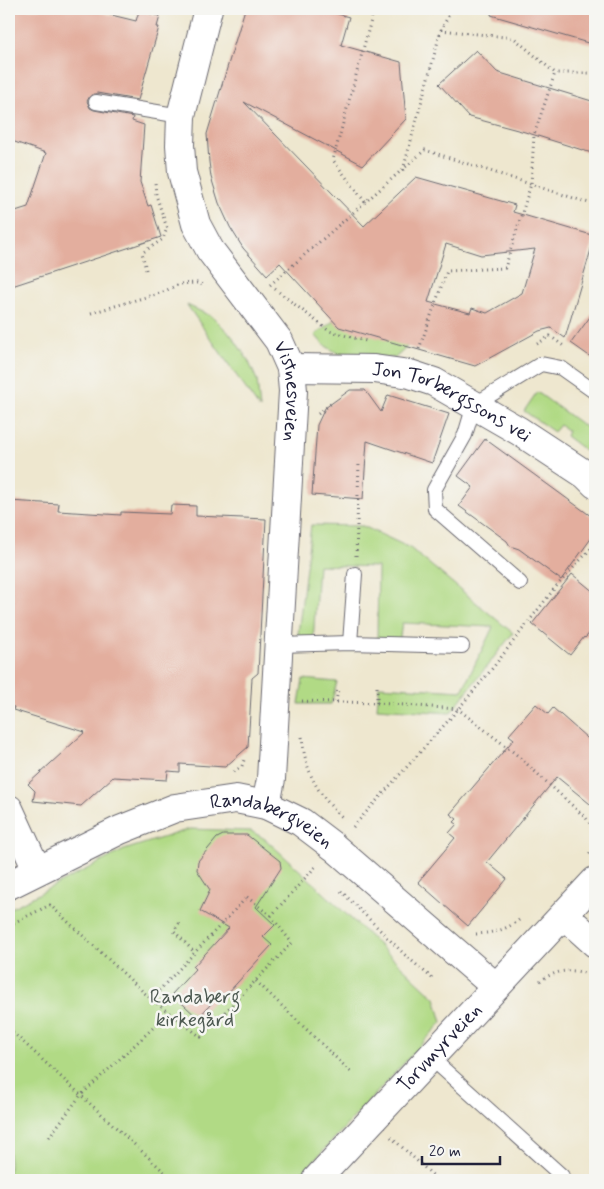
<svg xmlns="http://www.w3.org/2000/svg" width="604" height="1189" font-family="Mynerve,sans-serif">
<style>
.green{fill:#b1da85;stroke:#6a7e60}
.building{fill:#e3ae9e;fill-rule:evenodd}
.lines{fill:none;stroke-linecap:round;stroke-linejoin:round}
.lane-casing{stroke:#69676f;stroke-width:16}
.secondary-casing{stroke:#69676f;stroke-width:30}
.path{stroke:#69676f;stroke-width:3;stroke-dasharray:1 4;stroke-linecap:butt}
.lane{stroke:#fff;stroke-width:14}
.secondary{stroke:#fff;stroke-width:28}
.labels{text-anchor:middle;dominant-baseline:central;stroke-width:5;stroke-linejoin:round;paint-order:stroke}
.street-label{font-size:20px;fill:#22223b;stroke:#f6f6f2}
.park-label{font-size:20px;fill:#4d5951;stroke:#f6f6f2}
</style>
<rect width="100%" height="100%" fill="#f6f6f2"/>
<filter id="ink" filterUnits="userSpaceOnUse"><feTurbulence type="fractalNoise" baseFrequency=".02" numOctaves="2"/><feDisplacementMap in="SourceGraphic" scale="10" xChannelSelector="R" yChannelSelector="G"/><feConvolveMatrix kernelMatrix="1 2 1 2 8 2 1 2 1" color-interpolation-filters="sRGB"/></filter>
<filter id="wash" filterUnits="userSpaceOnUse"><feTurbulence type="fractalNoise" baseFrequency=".0096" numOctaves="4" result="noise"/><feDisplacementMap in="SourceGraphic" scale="20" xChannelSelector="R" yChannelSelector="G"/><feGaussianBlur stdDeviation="1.12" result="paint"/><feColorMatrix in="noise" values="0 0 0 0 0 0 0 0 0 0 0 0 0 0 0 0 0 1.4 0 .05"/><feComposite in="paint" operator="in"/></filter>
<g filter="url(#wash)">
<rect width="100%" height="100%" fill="#eee7cf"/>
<!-- green -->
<g class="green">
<path d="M362 299 414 335 405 349 395 358 339 354 324 345 315 335Z"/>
<path d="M187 305 213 317 232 336 248 360 257 380 260 409Z"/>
<path d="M537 392 595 434V458L566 436 568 431 560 425 554 432 524 411Z"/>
<path d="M311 525 363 526 410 548 513 633 450 713 377 708 379 686 462 691 493 627 402 623 399 643 377 641 378 567 318 565 313 643H297Z"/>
<path d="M303 679 337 682 331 704H299Z"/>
<path d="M190 829 251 831 265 839 307 877 435 998 442 1022 296 1180H9V909L124 850Z"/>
</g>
<g id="blocks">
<!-- building -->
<g class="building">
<path d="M9 9H87L136 21 139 11 160 16 157 27H159L138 100 97 93 90 96 87 101 90 108 94 110 133 117 132 121 144 125 140 182 148 206 151 205 161 237 9 287V213L28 207 46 153 9 140Z"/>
<path d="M245 9H320L349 17 341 45 401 62 406 119 363 165 244 102 364 226 416 177 515 205 513 212 595 236 565 338 551 328 539 331 475 366 339 327 280 263 267 275 243 248 230 227 219 203 211 177 209 162 207 134ZM446 244 481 255 535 249 522 293 487 313 472 308 470 313 428 302Z"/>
<path d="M492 9H595V45L491 15Z"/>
<path d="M476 50 497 72 595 102V154L525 132 469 117 439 84Z"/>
<path d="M595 310V360L571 343Z"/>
<path d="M350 390H365L381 412 388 395 449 414 432 463 367 441 363 499 312 495 317 425 325 408Z"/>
<path d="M485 439 595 519V533L561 580 519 549 510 546 507 541 459 506 473 487 458 476Z"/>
<path d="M9 501 59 504 58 511 121 515V512L170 514 171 505 196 506V516L266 519 258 673 252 678 248 747 225 767 180 764V772L168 771 167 780 113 777 81 806 33 801 35 791 28 784 85 732 13 710 14 707 9 706Z"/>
<path d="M572 574 595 593V627L585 638 584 637 570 655 532 624Z"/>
<path d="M536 704 548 714 553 708 595 745V808L557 777 487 862 507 879 468 926 418 882 455 838 449 833 457 824 454 822 457 819 450 814 514 739 509 735Z"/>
<path d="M223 835H247L280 861 281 868 256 907 275 925 263 937 272 945 225 996 221 993 198 1018 172 994 195 969 193 967 229 928 200 911 210 890 197 870 198 861 217 838Z"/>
</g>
</g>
</g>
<g filter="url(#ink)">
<use href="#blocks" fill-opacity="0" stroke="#69676f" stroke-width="1"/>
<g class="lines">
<!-- lane casing -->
<g class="lane-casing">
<g id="lane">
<path d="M96 102 181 116"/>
<path d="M520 583 435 509 434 490 465 435 474 405 541 364 561 368 595 392"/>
<path d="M350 643 355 574"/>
<path d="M279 645 350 643 462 646"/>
<path d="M430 1057 562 1176"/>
</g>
</g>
<!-- secondary casing -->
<g class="secondary-casing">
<g id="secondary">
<path id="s1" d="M208 9 181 116 180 145 182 172 196 224 210 250 279 341 291 368 293 391 271 779 266 805"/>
<path id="s2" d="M291 368 374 369 410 374 434 382 519 431 586 475 595 484"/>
<path d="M9 809 37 870"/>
<path id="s3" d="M9 885 120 830 175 808 236 799 266 805 301 822 334 847 496 987"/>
<path d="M564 915 595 943"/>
<path id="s4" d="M316 1180 595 881"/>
</g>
</g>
<!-- path -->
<g class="path">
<path d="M441 30 514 38 555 73H595"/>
<path d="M403 170 441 30 452 9"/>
<path d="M365 202 333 160 374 9"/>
<path d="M146 270 142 253 163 239 167 228 156 195 155 182"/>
<path d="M270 285 425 150 595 205"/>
<path d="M275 289 329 331 366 341"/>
<path d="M91 313 163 292 179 284 197 283 203 285"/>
<path d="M537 344 550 336 565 347"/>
<path d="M419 349 447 271 505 268 531 184 534 135 555 73"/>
<path d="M318 414 333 402"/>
<path d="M356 556 359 463"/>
<path d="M302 701 377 703 458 709 517 755 586 818 595 830"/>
<path d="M336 702 338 689"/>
<path d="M377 703V686"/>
<path d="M302 737C305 771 317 794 342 817"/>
<path d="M234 772 242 766 244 760"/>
<path d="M353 827 447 722 488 674 554 589 595 544"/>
<path d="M589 854 595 848"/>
<path d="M341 891 405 955 432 978"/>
<path d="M247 897 271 916 292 943 201 1037 151 999Z"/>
<path d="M271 916 316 866"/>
<path d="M179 923 174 931 195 953"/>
<path d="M9 925 50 905 151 999"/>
<path d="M476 934C493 933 506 930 519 920"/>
<path d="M256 981 352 1073"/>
<path d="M540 981C557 969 577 967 595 978"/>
<path d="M9 1029 173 1180"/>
<path d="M49 1137 80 1096 169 1013"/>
<path d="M391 1137 438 1180"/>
</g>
<!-- lane -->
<use href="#lane" class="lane"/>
<!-- secondary -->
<use href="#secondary" class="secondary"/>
</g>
</g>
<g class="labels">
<!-- street labels -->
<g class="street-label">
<text stroke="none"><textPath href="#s1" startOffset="416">Vistnesveien</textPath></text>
<text stroke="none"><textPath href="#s2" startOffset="168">Jon Torbergssons vei</textPath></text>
<text stroke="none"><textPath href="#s3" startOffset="285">Randabergveien</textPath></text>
<text stroke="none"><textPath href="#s4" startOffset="181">Torvmyrveien</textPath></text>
</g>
<!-- park labels -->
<g class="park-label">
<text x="195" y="997">Randaberg<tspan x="195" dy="23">kirkegård</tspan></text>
</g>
</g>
<!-- margin -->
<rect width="604" height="1189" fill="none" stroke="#f6f6f2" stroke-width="30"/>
<!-- scale -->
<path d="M422 1156v8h78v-8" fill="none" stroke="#22223b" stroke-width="2.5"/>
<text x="429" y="1156" font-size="15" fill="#22223b" stroke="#f6f6f2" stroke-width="4" paint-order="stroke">20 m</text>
</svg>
